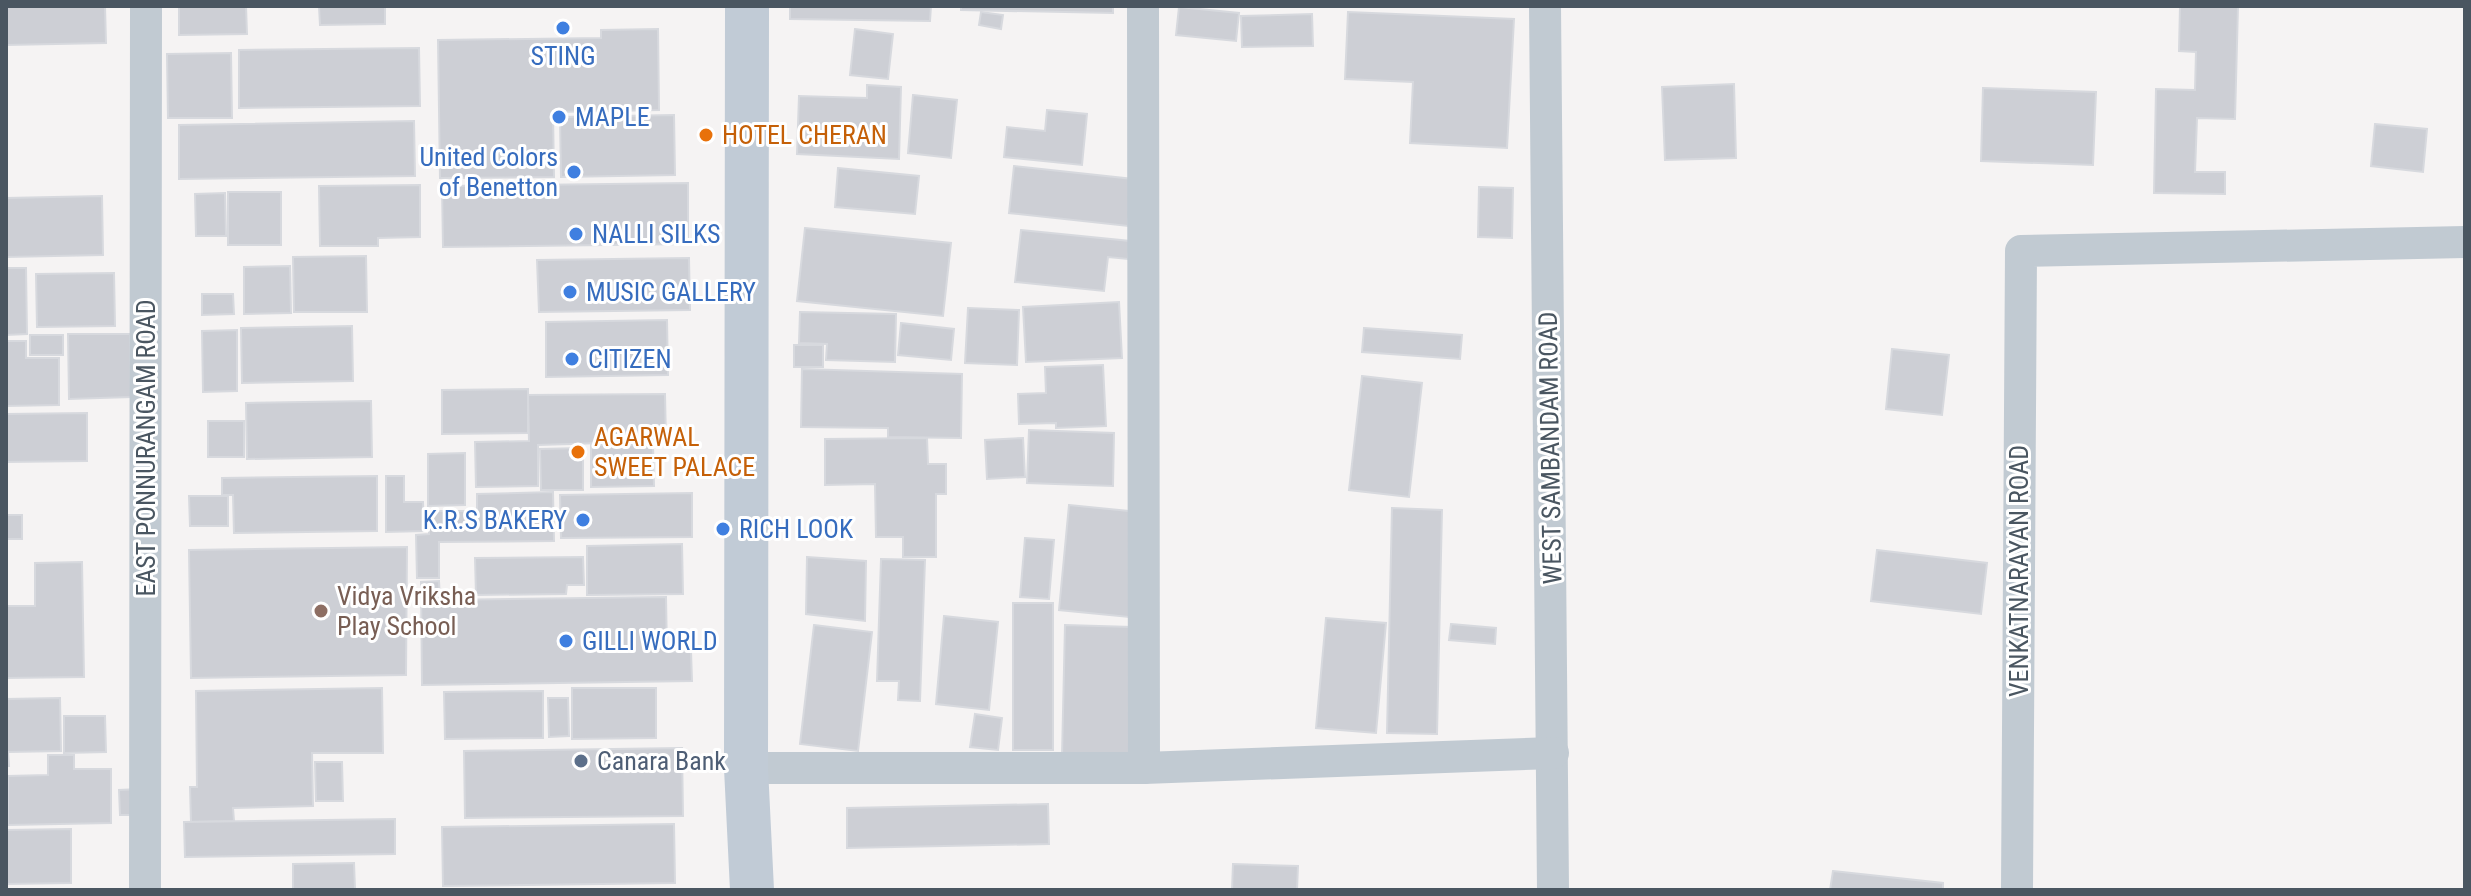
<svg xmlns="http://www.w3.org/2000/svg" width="2471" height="896" font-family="'Roboto Condensed',sans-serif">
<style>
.building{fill:#cdcfd5;stroke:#d7d9de;stroke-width:2}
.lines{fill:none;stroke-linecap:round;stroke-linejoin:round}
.minor{stroke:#c1cad2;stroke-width:32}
.secondary{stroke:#c1cbd6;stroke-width:44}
.shop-dot{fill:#3f7fe0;stroke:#fff;stroke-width:3}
.food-dot{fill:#e8710a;stroke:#fff;stroke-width:3}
.education-dot{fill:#8d6e63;stroke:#fff;stroke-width:3}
.service-dot{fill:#5c6f8a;stroke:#fff;stroke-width:3}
.labels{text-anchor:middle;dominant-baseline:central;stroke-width:6;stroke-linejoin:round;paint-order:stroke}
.shop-label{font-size:26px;fill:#366cbe;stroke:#fff;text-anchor:start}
.food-label{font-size:26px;fill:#c56008;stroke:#fff;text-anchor:start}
.street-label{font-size:26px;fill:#4a5661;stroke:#fff}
.education-label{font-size:26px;fill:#785e54;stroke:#fff;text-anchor:start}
.service-label{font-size:26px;fill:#4e5e75;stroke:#fff;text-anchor:start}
</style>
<rect width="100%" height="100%" fill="#f5f3f3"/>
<!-- building -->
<g class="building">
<path d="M6 6H105L106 43 6 45Z"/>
<path d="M179 6H246L247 34 179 35Z"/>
<path d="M319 6H385V24L320 25Z"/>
<path d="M790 6H931L930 21 790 19Z"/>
<path d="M961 6H1113V13L961 10Z"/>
<path d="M2180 6H2238L2235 119 2197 118 2195 172H2225V194L2154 193 2156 89 2195 90 2196 52 2179 51Z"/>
<path d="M1179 7 1239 13 1236 41 1176 35Z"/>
<path d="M981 12 1003 15 1001 29 979 25Z"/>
<path d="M1348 12 1514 19 1507 148 1410 143 1413 82 1345 79Z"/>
<path d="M1312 14 1313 46 1242 47 1241 16Z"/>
<path d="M658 29 659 110 553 112 554 177 440 178 438 40 601 38V30Z"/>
<path d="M855 29 893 34 888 79 850 75Z"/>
<path d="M419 48 420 106 239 108V50Z"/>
<path d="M231 53 232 118H168L167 54Z"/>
<path d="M1734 84 1736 158 1665 160 1662 87Z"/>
<path d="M867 85 901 87 899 159 797 154 799 96 867 98Z"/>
<path d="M1983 88 2096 92 2093 165 1981 161Z"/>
<path d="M913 95 957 100 951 158 908 153Z"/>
<path d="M1047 110 1087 114 1082 165 1004 157 1007 127 1045 131Z"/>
<path d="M674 115 675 175 561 177 560 117Z"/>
<path d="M414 121 415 176 179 179V125Z"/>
<path d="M2375 124 2427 129 2423 172 2371 166Z"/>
<path d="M1014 166 1133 179 1128 226 1009 213Z"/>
<path d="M838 168 919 176 915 214 835 207Z"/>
<path d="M688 183V244L443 247 442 186Z"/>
<path d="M420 185V237L378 238V246H320L319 186Z"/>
<path d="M1479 187 1513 188 1512 238 1478 237Z"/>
<rect x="228" y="192" width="53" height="53"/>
<path d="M225 193 226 236H196L195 194Z"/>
<path d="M102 196 103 255 6 257V198Z"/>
<path d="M805 228 951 243 943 316 797 301Z"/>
<path d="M1021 230 1130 241 1128 259 1108 257 1104 291 1015 282Z"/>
<path d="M366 256 367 312H294L293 257Z"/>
<path d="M689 258 690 310 539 312 537 260Z"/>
<path d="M290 266 291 313 244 314V267Z"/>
<path d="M6 268H26L27 334 6 335Z"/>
<path d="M114 273 115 326 37 327 36 274Z"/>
<path d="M202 294H233L234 314 202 315Z"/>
<path d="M1119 302 1122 358 1026 362 1023 307Z"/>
<path d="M968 308 1019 310 1017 365 965 363Z"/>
<path d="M800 312 896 314 895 362 826 360 827 344 799 343Z"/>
<path d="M667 320 668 375 546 377V322Z"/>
<path d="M901 323 954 329 951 360 898 355Z"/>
<path d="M352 326 353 381 242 383 241 328Z"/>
<path d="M1364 328 1462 335 1460 359 1362 352Z"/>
<path d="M237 330V391L203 392 202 331Z"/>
<path d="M68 334H130L131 397 69 399Z"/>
<rect x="30" y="335" width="33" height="20"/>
<path d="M6 341H26V358H59V405L6 406Z"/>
<rect x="794" y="345" width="29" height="22"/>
<path d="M1892 349 1949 355 1942 415 1886 409Z"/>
<path d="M1103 365 1106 426 1056 428V423L1019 424 1018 394 1046 393 1045 367Z"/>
<path d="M802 369 962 374 961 438 888 437V428L801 427Z"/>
<path d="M1362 376 1422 383 1409 497 1349 490Z"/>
<path d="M528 389V433L442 434V390Z"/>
<path d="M665 394 666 441 538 445V486L476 487 475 442 529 441 528 395Z"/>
<path d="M371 401 372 457 247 459 246 403Z"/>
<path d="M87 413V461L6 462V414Z"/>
<rect x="208" y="421" width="36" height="36"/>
<path d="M1029 430 1114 433 1113 486 1027 483Z"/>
<path d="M927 438 928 464H946V494H936V557H903V537H876L875 484 825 485V439Z"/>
<path d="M1023 438 1025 477 987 479 985 440Z"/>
<path d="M591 445H653L654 486 591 487Z"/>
<path d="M583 448V490H541L540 449Z"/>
<path d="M465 453V505L428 506V454Z"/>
<path d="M377 476V531L234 533 233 495H222V478Z"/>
<path d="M386 476H404V502H423L424 531 386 532Z"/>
<path d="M553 492 554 541 439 542V578H417L416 535 429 534V511H477V494Z"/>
<path d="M692 493V537L561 538 560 495Z"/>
<path d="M189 496H228V526H190Z"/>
<path d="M1069 505 1139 512 1129 617 1059 610Z"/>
<path d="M1392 508 1442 510 1437 734 1387 733Z"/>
<rect x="6" y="515" width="16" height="24"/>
<path d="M1025 538 1054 540 1049 599 1020 597Z"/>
<path d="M682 544 683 594 587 595V546Z"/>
<path d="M407 547 406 675 191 678 189 550Z"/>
<path d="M1877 550 1987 563 1981 614 1871 601Z"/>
<path d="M583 557 584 585H567L566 594 476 595 475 558Z"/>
<path d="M807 557 866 561 865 621 806 614Z"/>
<path d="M881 559 925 560 920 701 898 700 899 681H877Z"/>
<path d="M82 562 84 677 6 678V606H35V563Z"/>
<path d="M439 581 440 600 666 597 667 652 691 651 692 681 422 685 421 582Z"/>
<rect x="1013" y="603" width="40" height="147"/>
<path d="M944 616 998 622 989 710 936 704Z"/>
<path d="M1326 618 1386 623 1376 733 1316 728Z"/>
<path d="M1451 624 1496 628 1495 644 1449 640Z"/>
<path d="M814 625 872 632 858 751 800 744Z"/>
<path d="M1065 625 1132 627 1129 757 1062 756Z"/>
<path d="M382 688 383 753H312L313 806 233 808 234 821 191 822 190 787H197L196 691Z"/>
<path d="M572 688H656V738L572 739Z"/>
<path d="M543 691V738L445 739 444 692Z"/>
<path d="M60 698 61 751 8 752 9 766H6V699Z"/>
<path d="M548 698H568L569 736 549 737Z"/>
<path d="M975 714 1002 718 998 750 970 747Z"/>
<path d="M64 716H105L106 752 64 753Z"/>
<path d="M682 748 683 816 465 818 464 751Z"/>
<path d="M48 755H74V769H111V823L8 825V776L48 775Z"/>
<path d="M315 762H342L343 801H316Z"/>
<path d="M139 789V815H120L119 790Z"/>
<path d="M1048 804 1049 844 847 848V808Z"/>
<path d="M395 819V854L185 857 184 822Z"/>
<path d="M674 824 675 883 443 886 442 827Z"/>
<path d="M71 829V883L6 884V830Z"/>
<path d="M354 863 355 889 293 890V864Z"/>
<path d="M1233 864 1298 866 1297 890H1232Z"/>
<path d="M1833 871 1943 883V890H1830Z"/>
</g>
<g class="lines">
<!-- minor -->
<g class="minor">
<path d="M1143 6 1144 768"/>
<path d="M1545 6 1553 890"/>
<path d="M746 768H1144L1553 753"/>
<path d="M145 890 146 6"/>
<path d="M2017 890 2021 251 2465 242"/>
</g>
<!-- secondary -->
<path class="secondary" d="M747 6 746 768 752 890"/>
</g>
<!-- markers -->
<g class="shop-dot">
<circle cx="563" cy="28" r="8"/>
<circle cx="559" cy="117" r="8"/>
<circle cx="574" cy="172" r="8"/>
<circle cx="576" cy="234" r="8"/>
<circle cx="570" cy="292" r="8"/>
<circle cx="572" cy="359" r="8"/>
<circle cx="583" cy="520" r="8"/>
<circle cx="723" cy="529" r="8"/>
<circle cx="566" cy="641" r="8"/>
</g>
<g class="food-dot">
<circle cx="706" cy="135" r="8"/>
<circle cx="578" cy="452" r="8"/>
</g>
<circle class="education-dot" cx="321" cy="611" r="8"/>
<circle class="service-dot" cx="581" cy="761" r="8"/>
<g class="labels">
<!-- shop labels -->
<g class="shop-label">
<text x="563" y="56" text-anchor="middle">STING</text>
<text x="575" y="117">MAPLE</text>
<text x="558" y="157" text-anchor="end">United Colors<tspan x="558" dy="30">of Benetton</tspan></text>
<text x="592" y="234">NALLI SILKS</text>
<text x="586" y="292">MUSIC GALLERY</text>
<text x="588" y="359">CITIZEN</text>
<text x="567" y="520" text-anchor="end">K.R.S BAKERY</text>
<text x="739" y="529">RICH LOOK</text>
<text x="582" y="641">GILLI WORLD</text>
</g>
<!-- food labels -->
<g class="food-label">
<text x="722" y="135">HOTEL CHERAN</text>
<text x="594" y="437">AGARWAL<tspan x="594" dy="30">SWEET PALACE</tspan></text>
</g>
<!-- street labels -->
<g class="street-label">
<text transform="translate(146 448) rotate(-90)">EAST PONNURANGAM ROAD</text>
<text transform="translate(1550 448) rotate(-91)">WEST SAMBANDAM ROAD</text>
<text transform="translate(2019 571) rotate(-90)">VENKATNARAYAN ROAD</text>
</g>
<!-- education labels -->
<g class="education-label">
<text x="337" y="596">Vidya Vriksha<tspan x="337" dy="30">Play School</tspan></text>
</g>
<!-- service labels -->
<g class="service-label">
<text x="597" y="761">Canara Bank</text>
</g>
</g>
<!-- border -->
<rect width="2471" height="896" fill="none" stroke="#4a5661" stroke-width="16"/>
</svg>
